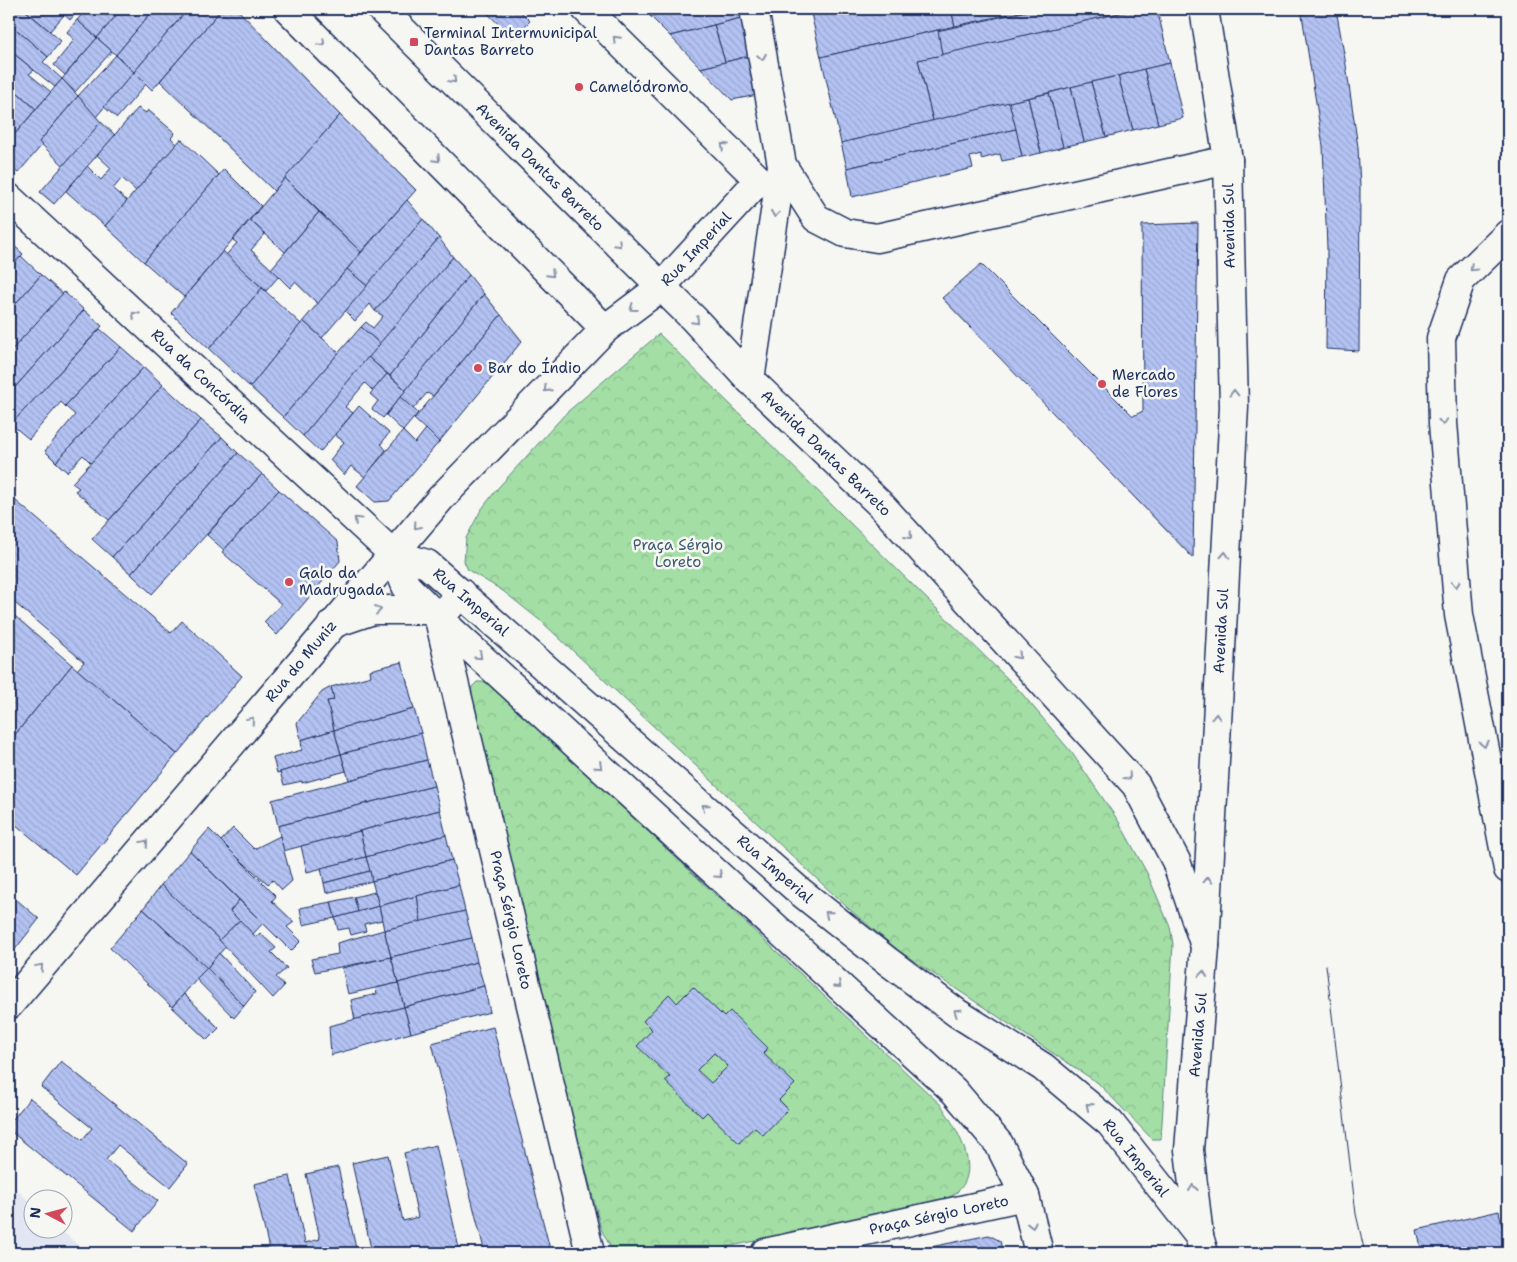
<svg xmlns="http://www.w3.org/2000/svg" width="1517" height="1262" font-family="'Shantell Sans',sans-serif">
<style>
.built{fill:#e2e6f2}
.park{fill:url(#park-crowns);stroke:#5f8682}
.building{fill:url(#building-back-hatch);stroke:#1b2f5e;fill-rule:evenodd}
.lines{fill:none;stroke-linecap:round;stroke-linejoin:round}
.minor-casing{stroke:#1b2f5e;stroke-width:31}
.tertiary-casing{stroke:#1b2f5e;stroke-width:31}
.secondary-casing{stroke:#1b2f5e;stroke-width:31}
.minor{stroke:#f6f6f2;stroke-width:28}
.tertiary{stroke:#f6f6f2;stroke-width:28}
.secondary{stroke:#f6f6f2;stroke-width:28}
.tram{stroke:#1b2f5e;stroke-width:1}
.oneway{stroke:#8892a8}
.poi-dot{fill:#d1495b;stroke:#f6f6f2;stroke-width:2}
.labels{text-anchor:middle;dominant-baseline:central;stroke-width:5;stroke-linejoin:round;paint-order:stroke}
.poi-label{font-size:15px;fill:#1b2f5e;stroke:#f6f6f2;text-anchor:start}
.street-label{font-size:15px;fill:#1b2f5e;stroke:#f6f6f2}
.park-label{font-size:15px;fill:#3d5b70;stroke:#f6f6f2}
</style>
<defs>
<pattern id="park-crowns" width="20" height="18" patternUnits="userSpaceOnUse" patternTransform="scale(1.25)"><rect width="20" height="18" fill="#a3dea5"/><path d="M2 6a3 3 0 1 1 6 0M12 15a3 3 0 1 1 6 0" fill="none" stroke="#8cbf90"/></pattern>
<pattern id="building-back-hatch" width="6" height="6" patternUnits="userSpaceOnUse" patternTransform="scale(1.25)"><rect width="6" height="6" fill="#b3c2f2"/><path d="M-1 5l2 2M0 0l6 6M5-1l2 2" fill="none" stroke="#99a7d2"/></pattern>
</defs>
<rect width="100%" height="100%" fill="#f6f6f2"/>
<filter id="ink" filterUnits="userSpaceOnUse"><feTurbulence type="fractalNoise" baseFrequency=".02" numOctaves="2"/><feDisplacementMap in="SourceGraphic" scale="10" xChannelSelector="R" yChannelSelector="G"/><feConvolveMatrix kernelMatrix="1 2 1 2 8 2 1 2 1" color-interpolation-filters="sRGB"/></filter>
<g filter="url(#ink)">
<!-- built -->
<path class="built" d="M9 1182 32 1204V1230H61L87 1253H9Z"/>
<!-- park -->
<g class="park">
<path d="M659 334 1019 690 1072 753 1119 822 1147 873 1170 927 1173 944 1161 1139H1152L1098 1083 899 951 849 909 542 622 503 591 468 570 464 561 466 538 481 510 497 489 566 413Z"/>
<path d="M477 682H487L491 685 941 1105C963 1138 991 1187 935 1203L698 1253 613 1252 601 1229 468 704 472 687Z"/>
</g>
<!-- building -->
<g class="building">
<path d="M9 9H24L61 41 48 57 9 23Z"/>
<path d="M24 9H57L64 15 50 31Z"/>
<path d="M58 9H79L70 20Z"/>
<path d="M87 9H122L97 38 77 20Z"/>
<path d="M122 9H154L116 55 97 38Z"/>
<path d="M154 9H188L134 72 116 55Z"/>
<path d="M188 9H222L152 90 134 72Z"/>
<path d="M222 9H237L340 115 274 191 160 81Z"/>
<path d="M483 9H518L530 21 513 38Z"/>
<path d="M648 9H679L650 16Z"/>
<path d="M679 9H739L741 18 670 36 650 16Z"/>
<path d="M810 9H951L955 26 821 57Z"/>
<path d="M951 9H1034L955 26Z"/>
<path d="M1036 9H1137L942 55 937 31Z"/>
<path d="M1137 9H1157L1170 63 933 121 918 60Z"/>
<path d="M1301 9H1336L1346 65 1358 147 1360 187 1359 351 1326 349 1327 248 1323 146Z"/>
<path d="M741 18 749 56 725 62 714 25Z"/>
<path d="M77 20 97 38 65 75 54 65 74 40 67 32Z"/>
<path d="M9 23 48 57 43 62 62 79 55 87 9 50Z"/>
<path d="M714 25 725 62 701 68 670 36Z"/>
<path d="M938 30 942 55 918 60 933 121 841 143 821 57Z"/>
<path d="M97 38 112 51 75 92 62 79Z"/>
<path d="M9 50 34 70 29 74 51 92 36 109 9 85Z"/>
<path d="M116 55 134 72 96 117 78 96Z"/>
<path d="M749 56 757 95 732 100 701 68Z"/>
<path d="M1170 63 1183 118 1158 124 1144 69Z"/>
<path d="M1144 69 1158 124 1133 130 1118 76Z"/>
<path d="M134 72 146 84 117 118 104 107Z"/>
<path d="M1118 76 1133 130 1106 137 1091 82Z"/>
<path d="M62 79 78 96 39 142 42 145 18 173 9 165V141Z"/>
<path d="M1091 82 1106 137 1084 142 1071 87Z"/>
<path d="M9 85 36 109 9 141Z"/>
<path d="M1071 87 1084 142 1063 147 1049 93Z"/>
<path d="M1049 93 1063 147 1041 153 1028 98Z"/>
<path d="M78 96 101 122 64 166 39 142Z"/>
<path d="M1028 98 1041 153 1022 157 1009 102Z"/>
<path d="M1009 102 1016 129 847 168 841 143Z"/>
<path d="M138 108 146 113 148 110 175 133 171 138 177 144 136 191 122 178 113 189 127 201 105 226 66 191 87 166 101 180 111 168 97 155Z"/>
<path d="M340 115 416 190 361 252 285 178Z"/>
<path d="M101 122 115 135 54 204 40 192Z"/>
<path d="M1016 129 1022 157 1002 161 1000 154 981 159V154L970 157 973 168 852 197 847 168Z"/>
<path d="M181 139 219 175 144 262 105 226Z"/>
<path d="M224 169 261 206 184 297 144 262Z"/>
<path d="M285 178 319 212 285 252 250 220Z"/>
<path d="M407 200 423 219 367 286 347 269Z"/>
<path d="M319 212 361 252 318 304 295 282 290 288 271 269Z"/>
<path d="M423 219 439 238 375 311 370 304 355 321 345 311Z"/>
<path d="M250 220 265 234 251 250 279 276 266 291 226 255 237 243 233 240Z"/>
<path d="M1198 223 1193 558 942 298 981 264 1133 416 1143 411 1142 225Z"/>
<path d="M439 238 453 257 380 344 361 327 366 322 373 328 383 316 375 311Z"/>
<path d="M9 241 23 254 9 269Z"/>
<path d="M223 251 262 288 209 349 171 313Z"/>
<path d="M21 256 41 275 9 311V269Z"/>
<path d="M453 257 469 275 390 376 368 357Z"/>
<path d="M347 269 367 286 322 338 303 321Z"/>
<path d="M41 275 63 294 9 353V311Z"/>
<path d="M469 275 484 294 406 390 390 376Z"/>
<path d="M262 288 301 324 250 387 209 349Z"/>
<path d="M64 292 84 310 9 394V353Z"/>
<path d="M484 294 501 315 433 396 427 393 413 409 400 397Z"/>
<path d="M84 310 102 326 9 427V394Z"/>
<path d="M501 315 522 341 439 442 414 419Z"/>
<path d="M303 321 339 353 283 417 250 387Z"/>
<path d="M361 327 380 344 303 436 283 417Z"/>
<path d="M100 329 121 347 65 406 61 402 29 439 11 424Z"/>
<path d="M121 347 144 367 56 462 45 451 75 415 65 406Z"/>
<path d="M368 357 387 374 373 391 365 383 345 407 353 413 320 452 303 436Z"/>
<path d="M144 367 163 385 91 463 83 455 67 472 56 462Z"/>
<path d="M387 374 406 390 383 418 372 409 378 401 370 394Z"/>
<path d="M163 385 201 420 109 520 75 491 79 488 72 483Z"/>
<path d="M400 397 418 413 403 431 386 415Z"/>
<path d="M359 406 389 433 381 444 386 450 365 477 351 466 344 475 330 460 344 442 335 435Z"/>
<path d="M201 420 222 437 112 557 92 539Z"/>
<path d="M426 429 439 442 389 501 375 502 357 486 403 431 415 443Z"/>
<path d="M222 437 238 453 131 574 112 557Z"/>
<path d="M238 453 262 474 152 594 131 574Z"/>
<path d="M262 474 279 490 224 550 207 535Z"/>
<path d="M279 490 338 542 340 561 277 635 264 622 281 604 222 552Z"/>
<path d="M9 495 171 633 182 621 242 676 177 754 77 670 84 662 9 598Z"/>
<path d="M9 611 72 665 9 742Z"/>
<path d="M402 662 414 709 334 730 327 701 334 700 331 687 371 676 370 670Z"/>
<path d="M72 665 177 754 76 875 9 819V742Z"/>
<path d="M331 687 334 700 327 701 334 730 301 740 297 723 322 692Z"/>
<path d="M414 709 421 733 341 754 334 730Z"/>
<path d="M334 730 341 754 277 773 273 758 302 750 301 740Z"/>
<path d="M421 733 427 760 349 780 341 754Z"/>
<path d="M341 754 346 771 302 783V781L284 785 280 772Z"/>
<path d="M427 760 434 786 278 826 272 800Z"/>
<path d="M434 786 440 810 283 851 278 826Z"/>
<path d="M440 810 446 835 366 857 360 831Z"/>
<path d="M233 828 254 849 280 836 292 881 282 890 273 880 268 884 220 842Z"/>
<path d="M209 829 276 896 272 901 294 922 287 927 301 941 291 951 190 851Z"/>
<path d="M360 831 366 857 307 872 301 846Z"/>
<path d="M446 835 452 860 372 881 366 857Z"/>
<path d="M190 851 239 900 230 911 240 920 219 940 161 885Z"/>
<path d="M9 856 16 862 9 869Z"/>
<path d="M366 857 370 871 324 883 321 868Z"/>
<path d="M452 860 459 885 379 906 372 881Z"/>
<path d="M370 871 372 881 326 893 324 883Z"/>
<path d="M161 885 226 946 207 968 143 909Z"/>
<path d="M459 885 465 911 421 922 417 896Z"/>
<path d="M375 892 379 906 358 912 354 897Z"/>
<path d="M9 893 39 919 9 957Z"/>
<path d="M417 896 421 922 384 930 379 906Z"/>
<path d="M354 897 358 912 335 918 331 902Z"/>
<path d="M239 900 263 923 253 934 230 911Z"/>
<path d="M331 902 335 918 303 925 300 908Z"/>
<path d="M379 906 382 920 364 924 366 931 351 935 349 928 338 930 335 918Z"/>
<path d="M143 909 207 968 172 1007 110 948Z"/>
<path d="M465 911 472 938 391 957 384 930Z"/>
<path d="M240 920 256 937 260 933 276 948 271 952 287 968 276 977 284 986 273 998 219 940Z"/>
<path d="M384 930 391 957 315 972 311 959 338 954 337 943Z"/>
<path d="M472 938 477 962 398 983 391 957Z"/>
<path d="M219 953 255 992 244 1006 207 968Z"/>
<path d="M391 957 398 983 348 994 342 968Z"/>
<path d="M477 962 484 986 404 1007 398 983Z"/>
<path d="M207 968 244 1006 234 1018 196 979Z"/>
<path d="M398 983 404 1007 355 1020 351 1000 377 994 376 988Z"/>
<path d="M484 986 490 1012 411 1033 404 1007Z"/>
<path d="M693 987 724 1017 730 1011 768 1048 763 1053 795 1084 779 1100 788 1109 763 1135 754 1127 739 1143 707 1112 702 1117 665 1081 670 1077 637 1046 652 1030 643 1021 669 994 677 1003ZM714 1053 728 1066 711 1083 697 1070Z"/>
<path d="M184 994 219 1028 207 1040 172 1007Z"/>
<path d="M404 1007 411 1033 331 1055 329 1026Z"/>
<path d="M493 1027 551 1253H485L432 1043Z"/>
<path d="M61 1061 188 1164 170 1187 118 1145 106 1160 158 1201 134 1231 9 1130V1124L30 1098 82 1140 92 1128 41 1087Z"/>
<path d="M436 1145 460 1253H430L428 1247 410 1251V1253H372L352 1163 388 1155 403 1221 418 1217 404 1153Z"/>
<path d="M338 1167 357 1253H270L254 1184 290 1176 305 1243 320 1239 306 1174Z"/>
<path d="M1499 1211 1508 1253H1422L1417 1230Z"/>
<path d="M989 1235 1000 1241 1003 1253H902Z"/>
</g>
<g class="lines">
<!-- minor casing -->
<g class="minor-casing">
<g id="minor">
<path d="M461 593 439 619 590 1253"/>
<path d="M765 1253 1025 1196"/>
</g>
</g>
<!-- tertiary casing -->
<g class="tertiary-casing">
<g id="tertiary">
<path d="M288 9 605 329"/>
<path d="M782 165 816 218 845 233 877 238 1228 160"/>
<path d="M9 198 393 554"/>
<path d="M750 380 782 165 754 9"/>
</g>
</g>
<!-- secondary casing -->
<g class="secondary-casing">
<g id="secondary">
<path d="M381 9 694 319 750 380 881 505 1136 785 1176 861 1205 946"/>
<path d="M1204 9 1228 160 1234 407 1205 946 1189 1150 1199 1236 1204 1253"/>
<path d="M1508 234 1461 280 1441 338 1443 423 1459 615 1508 869"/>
<path d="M393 554 427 564 798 890 886 960 957 1013 1043 1067 1110 1123 1199 1236"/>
<path d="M393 554 406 586 439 619 954 1091 999 1144 1025 1196 1039 1253"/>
<path d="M332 624 373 610H431"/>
<path d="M9 1005 441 498 605 329 661 287 759 180 586 9"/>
</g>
</g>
<!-- minor -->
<use href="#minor" class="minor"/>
<!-- tertiary -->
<use href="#tertiary" class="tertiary"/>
<!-- secondary -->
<use href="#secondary" class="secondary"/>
<!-- tram -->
<path class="tram" d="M1326 965 1356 1214 1365 1253"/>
</g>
<!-- one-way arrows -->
<defs><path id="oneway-chevron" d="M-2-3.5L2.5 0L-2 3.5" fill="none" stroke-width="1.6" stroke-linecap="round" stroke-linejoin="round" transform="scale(1.25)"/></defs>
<g class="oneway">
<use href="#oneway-chevron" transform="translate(616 39) rotate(-135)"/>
<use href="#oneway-chevron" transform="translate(322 43) rotate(45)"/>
<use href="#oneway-chevron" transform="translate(762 57) rotate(80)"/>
<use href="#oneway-chevron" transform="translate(453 80) rotate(45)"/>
<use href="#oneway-chevron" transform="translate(724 146) rotate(-137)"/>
<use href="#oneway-chevron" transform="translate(437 159) rotate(45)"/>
<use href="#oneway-chevron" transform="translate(775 214) rotate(98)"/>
<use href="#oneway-chevron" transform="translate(618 244) rotate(45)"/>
<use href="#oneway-chevron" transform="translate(1473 268) rotate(136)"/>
<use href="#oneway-chevron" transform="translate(551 274) rotate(45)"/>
<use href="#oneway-chevron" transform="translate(633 308) rotate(144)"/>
<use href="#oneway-chevron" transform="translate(135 315) rotate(-137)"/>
<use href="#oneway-chevron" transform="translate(696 321) rotate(46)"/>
<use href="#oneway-chevron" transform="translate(547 389) rotate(134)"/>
<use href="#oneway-chevron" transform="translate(1234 393) rotate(-91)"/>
<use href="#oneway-chevron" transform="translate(1443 422) rotate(87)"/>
<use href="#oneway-chevron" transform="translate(357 520) rotate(-137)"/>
<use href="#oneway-chevron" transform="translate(417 526) rotate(131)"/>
<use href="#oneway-chevron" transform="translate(909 536) rotate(48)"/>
<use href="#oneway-chevron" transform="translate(1225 555) rotate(-87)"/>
<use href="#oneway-chevron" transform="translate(1456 584) rotate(85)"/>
<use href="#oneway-chevron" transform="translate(378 610) rotate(-7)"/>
<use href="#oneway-chevron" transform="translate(479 656) rotate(43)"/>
<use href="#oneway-chevron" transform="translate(1018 656) rotate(48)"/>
<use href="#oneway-chevron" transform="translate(1216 717) rotate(-87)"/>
<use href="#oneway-chevron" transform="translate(251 720) rotate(-50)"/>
<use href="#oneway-chevron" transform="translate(1484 744) rotate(79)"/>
<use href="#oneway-chevron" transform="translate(599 766) rotate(43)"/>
<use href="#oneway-chevron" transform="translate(1128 777) rotate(48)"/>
<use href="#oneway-chevron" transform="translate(705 807) rotate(-139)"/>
<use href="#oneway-chevron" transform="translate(145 843) rotate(-50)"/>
<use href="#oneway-chevron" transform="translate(719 875) rotate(42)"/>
<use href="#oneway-chevron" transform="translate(1208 880) rotate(-87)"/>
<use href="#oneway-chevron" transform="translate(828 914) rotate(-141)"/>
<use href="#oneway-chevron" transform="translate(40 967) rotate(-50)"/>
<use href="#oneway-chevron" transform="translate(1203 974) rotate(-85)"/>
<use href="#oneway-chevron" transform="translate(838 985) rotate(42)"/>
<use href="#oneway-chevron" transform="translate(957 1012) rotate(-145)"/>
<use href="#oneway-chevron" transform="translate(1089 1106) rotate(-140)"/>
<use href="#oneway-chevron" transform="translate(1193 1188) rotate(-97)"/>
<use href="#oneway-chevron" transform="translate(1032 1225) rotate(76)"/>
</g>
</g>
<!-- markers -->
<g class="poi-dot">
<rect x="409" y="37" width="10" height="10" rx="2.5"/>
<circle cx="579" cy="87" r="5"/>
<circle cx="478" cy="368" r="5"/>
<circle cx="1102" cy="384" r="5"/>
<circle cx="289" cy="582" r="5"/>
</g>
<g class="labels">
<!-- poi labels -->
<g class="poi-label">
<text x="424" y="33">Terminal Intermunicipal<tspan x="424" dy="17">Dantas Barreto</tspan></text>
<text x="589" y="87">Camelódromo</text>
<text x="488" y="368">Bar do Índio</text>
<text x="1112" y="375">Mercado<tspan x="1112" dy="17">de Flores</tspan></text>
<text x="299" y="573">Galo da<tspan x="299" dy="17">Madrugada</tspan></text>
</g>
<!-- street labels -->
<g class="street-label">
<text transform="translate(540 167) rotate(45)">Avenida Dantas Barreto</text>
<text transform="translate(1229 226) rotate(-91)">Avenida Sul</text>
<text transform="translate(696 249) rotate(-47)">Rua Imperial</text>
<text transform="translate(201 376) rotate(43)">Rua da Concórdia</text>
<text transform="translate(826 453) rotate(44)">Avenida Dantas Barreto</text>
<text transform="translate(471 602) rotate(41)">Rua Imperial</text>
<text transform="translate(1221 631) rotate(-87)">Avenida Sul</text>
<text transform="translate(301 661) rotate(-50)">Rua do Muniz</text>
<text transform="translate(775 869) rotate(41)">Rua Imperial</text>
<text transform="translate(511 920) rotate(77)">Praça Sérgio Loreto</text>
<text transform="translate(1198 1035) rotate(-85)">Avenida Sul</text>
<text transform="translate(1136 1158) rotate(51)">Rua Imperial</text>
<text transform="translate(939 1215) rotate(-12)">Praça Sérgio Loreto</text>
</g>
<!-- park labels -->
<g class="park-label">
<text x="678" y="545">Praça Sérgio<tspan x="678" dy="17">Loreto</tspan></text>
</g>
</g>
<!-- margin -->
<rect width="1517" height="1262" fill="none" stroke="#f6f6f2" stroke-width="30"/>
<rect x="15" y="15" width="1487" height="1232" fill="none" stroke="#1b2f5e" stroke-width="2" filter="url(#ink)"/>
<!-- north arrow -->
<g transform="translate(48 1214) rotate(276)"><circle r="24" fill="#f6f6f2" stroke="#9ea6b7"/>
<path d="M0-4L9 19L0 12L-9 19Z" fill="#d1495b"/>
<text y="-8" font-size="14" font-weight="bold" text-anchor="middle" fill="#1b2f5e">N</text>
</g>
</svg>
